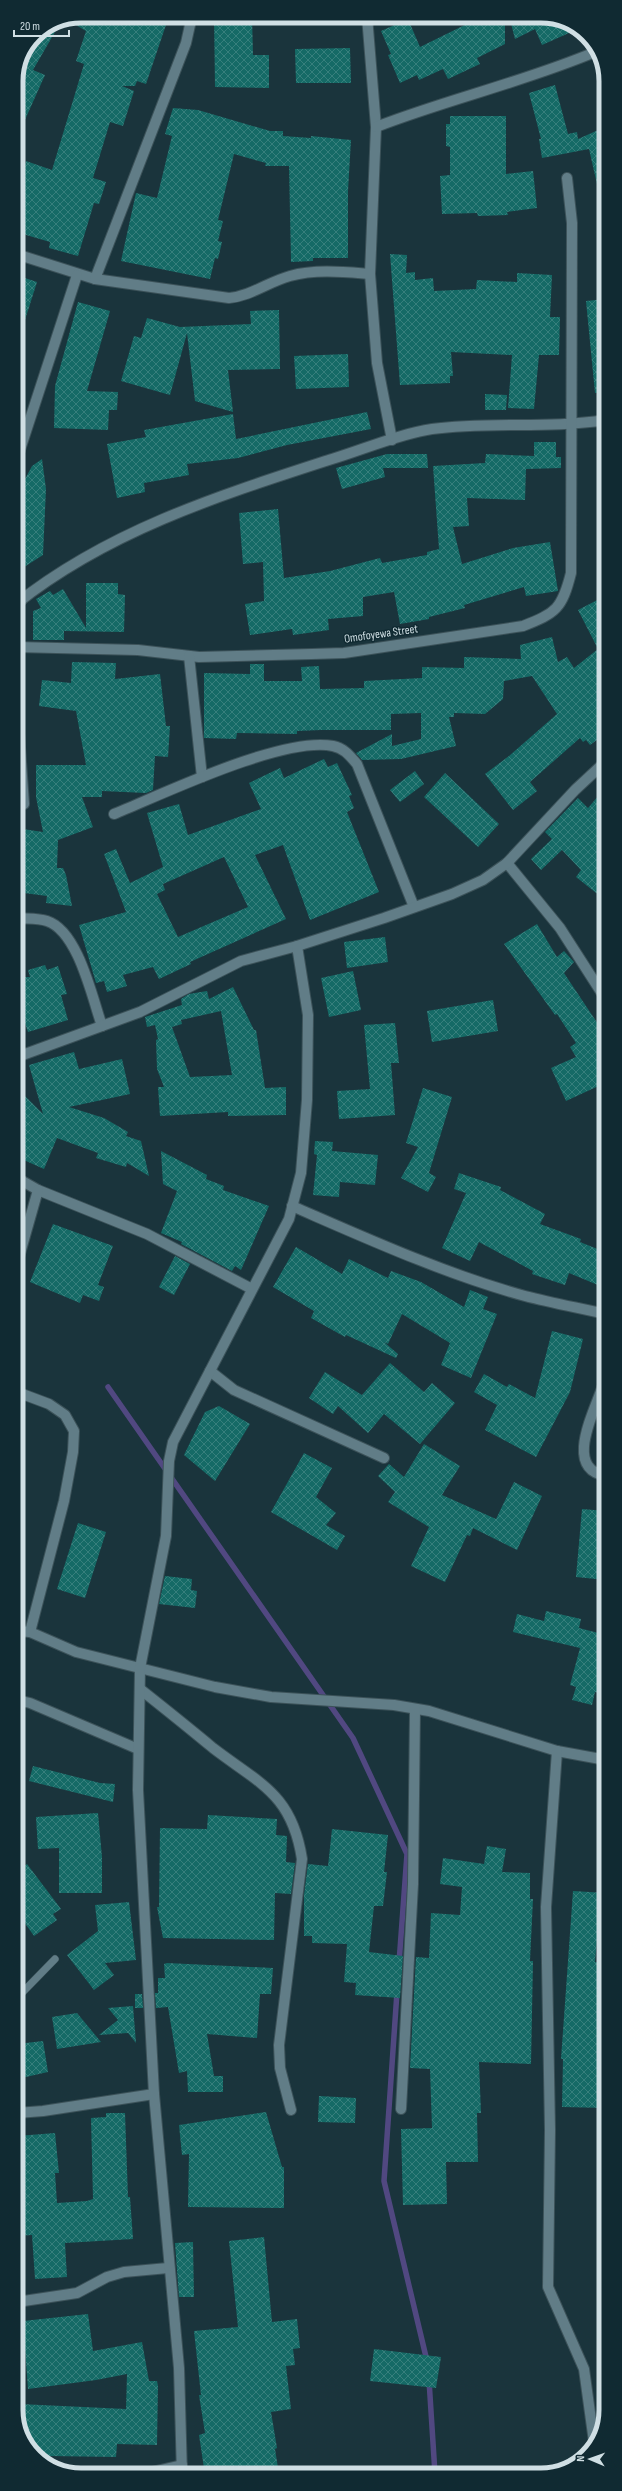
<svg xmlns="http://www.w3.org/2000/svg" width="622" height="2491" font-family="'Sofia Sans Condensed',sans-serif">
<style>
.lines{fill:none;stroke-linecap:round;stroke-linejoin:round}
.stream{stroke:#514881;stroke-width:5.5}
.building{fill:url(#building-cross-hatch);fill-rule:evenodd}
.service-casing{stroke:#3c5259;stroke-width:8}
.minor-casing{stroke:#3c5259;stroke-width:12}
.service{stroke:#617d87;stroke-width:7}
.minor{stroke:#617d87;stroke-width:10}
.labels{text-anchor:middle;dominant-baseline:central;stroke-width:3;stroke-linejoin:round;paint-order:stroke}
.street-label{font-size:12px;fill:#d0dfe4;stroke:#102a32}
.rim{fill:none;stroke:#d0dfe4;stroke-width:5}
</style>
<defs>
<pattern id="building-cross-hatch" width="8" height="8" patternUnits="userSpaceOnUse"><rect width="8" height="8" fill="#156a66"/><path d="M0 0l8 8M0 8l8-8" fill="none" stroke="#367f7c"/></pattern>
</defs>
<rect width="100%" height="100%" fill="#1a343c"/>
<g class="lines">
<!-- stream -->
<g class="stream">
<path d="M108 1387 353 1738 407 1854 399 1963"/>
<path d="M397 1992 384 2181 427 2361"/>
<path d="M429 2380 435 2474"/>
</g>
</g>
<!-- building -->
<g class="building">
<path d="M81 16H169L146 84 137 81 135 86H122L134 91 123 126 110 122 93 178 106 182 99 204 94 203 78 256 49 248 50 242 16 232V194L26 161 52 170 84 64 76 61 86 31 69 21Z"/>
<path d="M214 16H252L253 55H269V88L215 87Z"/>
<path d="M483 16H505V44L477 58 480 64 448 79 443 69 419 80 417 75 400 83 388 55 391 54 381 31 408 19 420 47Z"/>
<path d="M509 16 550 17 578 29 542 45 535 29 515 39Z"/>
<path d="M59 25 33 70 45 75 16 140V80L35 35Z"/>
<path d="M350 48 351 83H296L295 49Z"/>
<path d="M555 85 568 134 577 132 578 139 605 127V192L599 193 589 149 542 158 539 139H541L529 93Z"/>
<path d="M173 108 198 110 270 131H283V136L311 138V136L351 140 348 191V258H313V261L291 262 289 166H265L266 163 234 154 218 220 223 221 218 241 222 242 218 259 215 258 210 279 121 261 136 193 157 198 172 136 165 134Z"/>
<path d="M450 116H506V174L533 171 537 208 507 212 508 215 478 216 477 213 442 214 440 176 450 175V147L446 146V124H450Z"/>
<path d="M390 254 407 255 406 273 415 272V280L433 278 434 291 476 289 477 280 517 282V273L552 275 550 317H560L559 355H539L534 409 508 408 512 355 451 352 453 376H450V383L400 385Z"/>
<path d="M16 275 37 282 19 339 16 338Z"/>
<path d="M605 299V392L595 393 586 301Z"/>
<path d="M78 302 110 311 87 391 118 392 117 410H109L108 430 54 428 55 386Z"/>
<path d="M279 310 280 369 228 370 233 412 195 401 187 333 170 395 121 381 134 336 141 338 147 318 180 327 251 324 250 311Z"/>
<path d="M348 354 349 387 296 389 294 356Z"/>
<path d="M485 394 507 395 506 410H485Z"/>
<path d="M367 412 371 429 287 445 238 458 187 464 189 475 144 483 145 492 117 498 107 444 146 437 144 430 233 414 236 439Z"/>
<path d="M534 442H556V457H561V468L526 469 525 500 467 498 469 526 453 527 462 564 513 548 550 542 558 591 526 596 524 587 464 605 465 608 429 617V619L400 624 394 592 363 597V616L328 619 329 630 293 635 292 629 250 635 245 604 264 601 263 562 243 564 239 513 278 509 284 578 330 571 380 558 382 563 427 555V552L439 549 433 466 485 463 486 454 534 456Z"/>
<path d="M387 454H427L428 468H383L385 477 342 489 336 468Z"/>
<path d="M42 459 46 489 43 555 21 569 17 560 16 539 18 538 19 518H22L25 479 32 466Z"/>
<path d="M86 583H118V594L125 595 124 632 64 631V640H33V611L41 608 36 599 50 591 53 595 63 589 86 628Z"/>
<path d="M605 596V734L590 745 586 740 583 742 580 738 530 782 537 791 513 810 485 774 509 756 557 714 532 676 504 681 503 699 485 714 454 713V717H449L456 746 401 759 362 760 356 753 392 734V746L421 739V713L391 714V730H321L297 731V734L237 733 236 739 204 738V673L250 674V664H264V681H302L301 667 319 666 320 689 364 688V681L422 678V667L464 668V657L521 659 520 645 552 637 558 662 567 657 574 668 598 649 578 610Z"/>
<path d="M72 662 116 663 115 679 160 674 166 726H170L168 757 155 756 153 790 146 793 102 791V797H82L93 827 58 840 57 868H63L66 875 72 906 46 903 47 896 16 892V828L43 832 36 797V765H86L76 711 39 706 42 680 71 683Z"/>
<path d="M324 759 328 767 337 763 352 795 349 796 354 808 347 812 379 892 310 920 283 845 255 855 286 919 190 962 191 964 159 979 153 967 123 975 127 986 107 992 104 981 96 983 79 925 126 912 104 854 116 849 130 883 163 867 147 813 179 804 188 835 261 809 249 783 280 768 284 778ZM224 857 248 907 178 937 157 894 165 890 163 884Z"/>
<path d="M415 771 424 784 400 802 390 790Z"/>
<path d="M445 773 499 824 478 847 424 797Z"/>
<path d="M605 788V900L576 877 581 870 562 850 541 870 531 859 552 839 545 832 578 798 588 808Z"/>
<path d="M537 924 557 957 564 951 574 962 564 973 600 1027 605 1023V1083L566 1101 551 1068 576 1057 570 1047 576 1043 557 1014 555 1015 504 944Z"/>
<path d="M385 937 388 962 347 968 344 942Z"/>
<path d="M45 965 47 970 58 966 67 994 61 995 68 1020 28 1032 19 1006H16V977H30L28 970Z"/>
<path d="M353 971 361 1010 329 1017 321 978Z"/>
<path d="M233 987 254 1030H256L265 1088 286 1087V1115L228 1116V1112L160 1116 158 1087H164L157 1069 156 1040 158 1039 155 1025 147 1027 145 1017 182 1005 181 999 189 994 207 991 209 999ZM221 1011 232 1075 190 1077 172 1027 182 1024 181 1020Z"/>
<path d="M493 1000 498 1031 432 1042 427 1011Z"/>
<path d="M395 1023 399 1063H391L395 1115 339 1119 337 1091 370 1089 364 1025Z"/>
<path d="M74 1052 79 1069 122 1059 130 1094 69 1107 104 1118 128 1132 126 1136 141 1141 149 1176 127 1163 126 1167 96 1158 98 1153 57 1138 44 1169 17 1157V1088L43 1114 29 1065Z"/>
<path d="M423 1088 452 1097 429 1173 436 1177 428 1192 401 1178 418 1147 406 1143Z"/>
<path d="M315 1141 333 1142 332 1151 378 1155 375 1185 340 1182 339 1197 313 1195 317 1155 314 1154Z"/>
<path d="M161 1151 207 1175 206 1179 224 1186 223 1190 269 1206 241 1270 235 1266 232 1271 181 1244 182 1242 161 1233 177 1191 163 1184Z"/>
<path d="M459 1173 501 1187 500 1190 545 1214 540 1224 581 1239 580 1242 605 1252V1288L569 1273 565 1285 532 1274 533 1271 479 1242 470 1261 442 1248 466 1193 454 1189Z"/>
<path d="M53 1224 113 1246 98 1285 104 1287 99 1301 83 1295 80 1303 30 1282Z"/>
<path d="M296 1247 342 1274 349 1259 388 1278 391 1271 421 1282 464 1307 470 1290 488 1297 483 1309 497 1314 471 1378 441 1365 450 1343 402 1314 388 1344 384 1342 398 1354 396 1358 346 1335 345 1337 311 1318 314 1311 273 1287Z"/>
<path d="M175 1256 190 1264 174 1295 159 1287Z"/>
<path d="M552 1331 583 1339 570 1392 536 1457 485 1430 497 1405 474 1392 484 1374 507 1387 509 1384 535 1398Z"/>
<path d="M390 1363 424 1392 432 1383 455 1403 420 1444 384 1414 368 1433 338 1406 333 1414 309 1398 325 1372 362 1395Z"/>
<path d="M219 1406 250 1424 215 1481 184 1455 205 1412Z"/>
<path d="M424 1444 460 1466 442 1495 496 1519 514 1482 542 1496 517 1550 473 1528 470 1536 467 1535 445 1582 411 1566 429 1527 388 1502 395 1492 378 1476 389 1464 404 1477Z"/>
<path d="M304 1453 332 1468 316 1497 336 1513 326 1525 345 1536 337 1550 271 1512Z"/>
<path d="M582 1509 606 1511V1580L576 1577Z"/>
<path d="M78 1523 106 1532 85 1598 57 1589Z"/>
<path d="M165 1576 192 1579 191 1590 197 1591 195 1608 159 1604Z"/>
<path d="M546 1611 581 1619 579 1628 606 1635V1695L595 1692 592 1705 572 1700 576 1687 570 1685 580 1648 513 1632 517 1614 544 1621Z"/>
<path d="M33 1766 100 1783 115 1784 113 1802 29 1781Z"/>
<path d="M98 1813 102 1857V1893H59V1848L38 1849 36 1817Z"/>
<path d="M208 1815 277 1819 276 1835 287 1836 286 1862 295 1863 291 1894 275 1893 274 1940 163 1938 157 1907H159L160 1828 207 1829Z"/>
<path d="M332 1829 388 1835 384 1872H387L383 1906H374L369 1952 403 1956 400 1998 355 1995 356 1983 344 1982 347 1944 312 1943V1936H304V1895L308 1864 328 1866Z"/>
<path d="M487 1846 506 1849 502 1872 530 1873V1899H533L530 1961H533L531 2064 479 2062 481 2113H477L478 2162H446L447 2204 403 2205 401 2129 432 2128 430 2069 410 2068 416 1957 429 1958 431 1913 460 1915 462 1887 440 1884 443 1858 484 1864Z"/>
<path d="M27 1864 61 1909 53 1914 57 1920 34 1936 17 1912V1872Z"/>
<path d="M573 1891 606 1893V1917L599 1916 595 1962 606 1963V2108L562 2107 563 2059H561Z"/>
<path d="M129 1902 136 1960 105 1963 114 1975 94 1990 67 1955 98 1931 95 1905Z"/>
<path d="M167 1963 273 1968 271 1994H260L257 2038 207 2034 214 2076H223V2092H188L187 2071 179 2073 168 2007 156 2008 155 1993H158V1978H165L164 1964Z"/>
<path d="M135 1994H142L143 2008H135Z"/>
<path d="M133 2006 136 2043 128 2033 99 2035 118 2020 108 2008Z"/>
<path d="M77 2013 101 2042 57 2049 52 2017Z"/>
<path d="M43 2041 48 2072 17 2079V2044Z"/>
<path d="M319 2096 356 2098 355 2123 318 2122Z"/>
<path d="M266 2112 282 2167H284V2208L188 2207 189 2154 182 2155 179 2125Z"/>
<path d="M106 2113H125L128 2197H130L133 2239 65 2243 67 2277 35 2279 32 2235 17 2236V2187H22L17 2136 55 2133 59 2173H55L57 2203 87 2201 93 2199 91 2118 106 2117Z"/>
<path d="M264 2237 272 2322 297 2319 300 2348 293 2349 295 2365 286 2366 291 2409 271 2412 277 2448 275 2449 279 2474 205 2475 199 2435 205 2433 199 2395H201L194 2331 238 2327 229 2241Z"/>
<path d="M193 2242 194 2297H179L175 2243Z"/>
<path d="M88 2314 93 2351 142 2342 149 2381H157L158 2386 157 2445 117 2444 116 2457 48 2456V2459L37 2458 19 2426 20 2404 126 2409 127 2374 96 2380 28 2389 23 2321Z"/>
<path d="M374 2349 441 2357 436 2388 370 2381Z"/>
</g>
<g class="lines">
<!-- service casing -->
<g class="service-casing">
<path id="service" d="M17 1998 55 1959"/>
</g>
<!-- minor casing -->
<g class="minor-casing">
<g id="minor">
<path d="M367 16 376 127 370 274 377 363 392 440"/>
<path d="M376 127C448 99 524 82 595 52"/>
<path d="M16 254 95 279 229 298C251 296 268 282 290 276 316 269 344 272 370 274"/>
<path d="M95 279 186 43 192 16"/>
<path d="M16 462 77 275"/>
<path d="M16 583 21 601"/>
<path d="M16 604C109 530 221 495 332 459 362 450 402 433 432 429 489 421 548 429 605 420"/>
<path d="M16 647 138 650 199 657 312 654 344 653 523 626C556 613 562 609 571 573L572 223 567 178"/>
<path d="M189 656 202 777"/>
<path d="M16 691 24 804"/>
<path d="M114 814C163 794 283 736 333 746 344 748 350 756 357 764L414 907"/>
<path d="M507 863 560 928 605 998"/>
<path d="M16 918C26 919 38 918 47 921 78 931 92 997 102 1026"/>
<path d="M17 1057 140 1012 241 961 297 946 384 918 452 894 483 880 507 863 575 790 605 762"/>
<path d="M17 1178 38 1190 147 1234 252 1289"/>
<path d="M292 1206C368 1239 445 1274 525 1296 552 1303 579 1308 605 1314"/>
<path d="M17 1264 38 1190"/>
<path d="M210 1371 234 1390 384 1458"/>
<path d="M605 1379C599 1404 560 1468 606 1476"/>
<path d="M17 1392 49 1404 65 1415 74 1431 73 1452 64 1501 30 1632"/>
<path d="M17 1631 30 1632 76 1652 215 1687 271 1697 394 1705 429 1711 557 1751 606 1760"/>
<path d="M140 1689C164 1708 189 1728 213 1748 260 1784 292 1794 302 1859L279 2045 280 2068 291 2110"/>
<path d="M17 1700 30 1703 138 1749"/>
<path d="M557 1751 546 1907 550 2130 548 2287 584 2369 594 2442"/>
<path d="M401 2109 413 1884 415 1709"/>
<path d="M17 2113 43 2111 154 2094"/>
<path d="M17 2302 77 2293 107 2277 124 2272 168 2268"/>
<path d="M139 2475 182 2465"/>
<path d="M182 2475 179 2368 154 2094 138 1790 140 1668 166 1536 169 1461 173 1442 289 1219 301 1173 307 1100 308 1015 297 946"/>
</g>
</g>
<!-- service -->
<use href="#service" class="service"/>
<!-- minor -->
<use href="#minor" class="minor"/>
</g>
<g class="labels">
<!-- street labels -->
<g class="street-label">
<text transform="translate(381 634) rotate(-8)">Omofoyewa Street</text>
</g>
</g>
<!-- crop -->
<path d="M0 0H622V2491H0ZM81 23H541A58 58 0 0 1 599 81V2410A58 58 0 0 1 541 2468H81A58 58 0 0 1 23 2410V81A58 58 0 0 1 81 23Z" fill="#102a32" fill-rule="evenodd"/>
<path class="rim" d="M81 23H541A58 58 0 0 1 599 81V2410A58 58 0 0 1 541 2468H81A58 58 0 0 1 23 2410V81A58 58 0 0 1 81 23Z"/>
<!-- north arrow -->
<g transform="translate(590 2459) rotate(272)" stroke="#102a32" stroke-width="3" paint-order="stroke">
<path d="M0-3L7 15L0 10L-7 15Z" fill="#d0dfe4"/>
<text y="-6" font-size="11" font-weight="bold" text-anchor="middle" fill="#d0dfe4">N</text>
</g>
<!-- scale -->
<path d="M14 30v6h55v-6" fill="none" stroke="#d0dfe4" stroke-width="2"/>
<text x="20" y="30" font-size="12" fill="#d0dfe4" stroke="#102a32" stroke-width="3" paint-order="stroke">20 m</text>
</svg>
